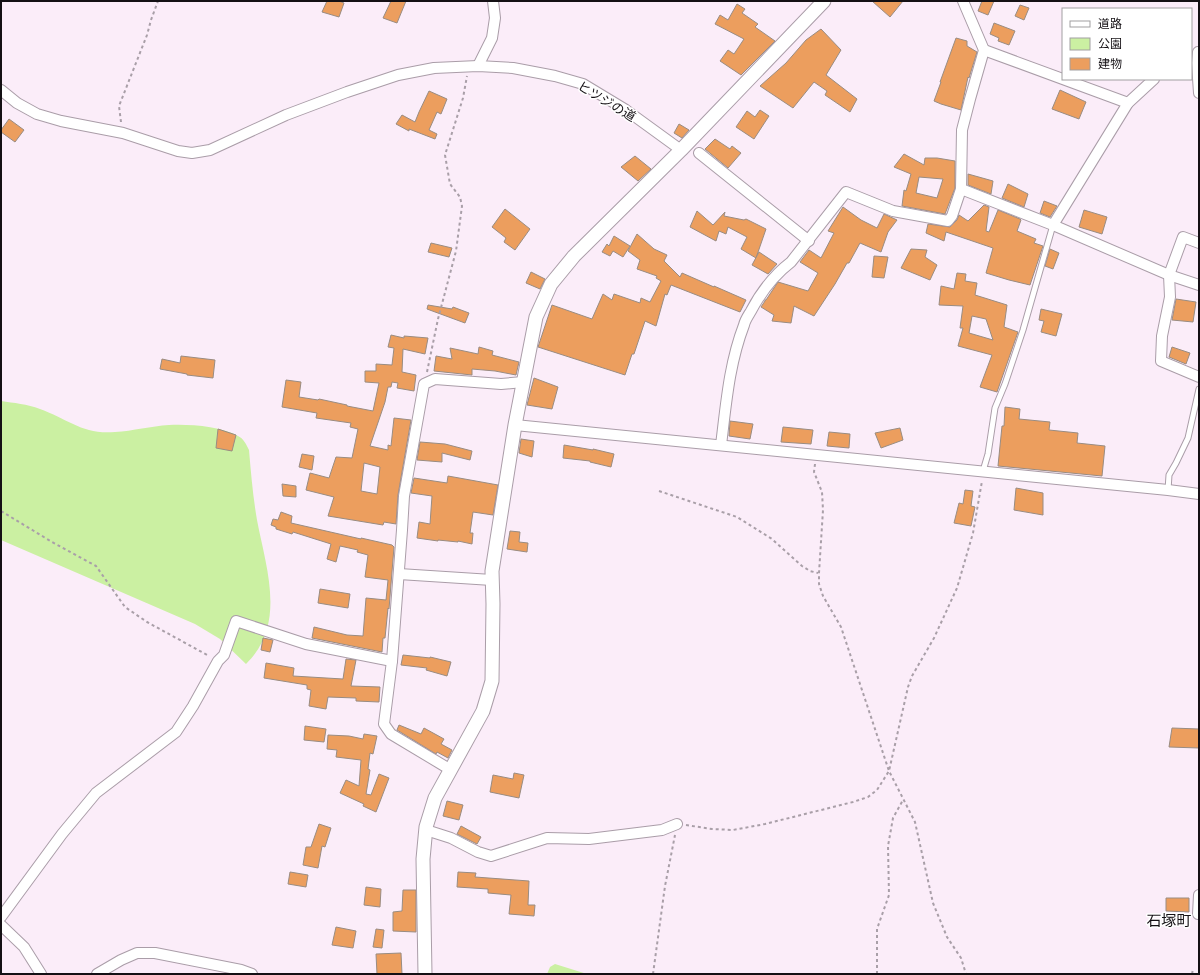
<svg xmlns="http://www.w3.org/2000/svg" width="1200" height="975" font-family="'Golos Text','Noto Sans JP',sans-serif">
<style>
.green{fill:#cbf0a2}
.building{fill:#ec9e5e;stroke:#998c82;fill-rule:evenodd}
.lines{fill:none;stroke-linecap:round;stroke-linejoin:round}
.service-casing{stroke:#aa9da8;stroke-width:7}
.minor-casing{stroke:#aa9da8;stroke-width:12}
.tertiary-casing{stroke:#aa9da8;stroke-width:15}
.path{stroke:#a99fa8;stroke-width:2;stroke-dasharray:3 3;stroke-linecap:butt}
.service{stroke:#fff;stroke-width:5}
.minor{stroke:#fff;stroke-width:10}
.tertiary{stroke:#fff;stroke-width:13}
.labels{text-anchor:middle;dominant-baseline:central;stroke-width:3;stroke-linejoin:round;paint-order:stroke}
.street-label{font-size:13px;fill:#141014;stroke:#fff}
.quarter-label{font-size:15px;fill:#141014;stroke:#fff}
</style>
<rect width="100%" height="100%" fill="#fbedf9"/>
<!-- green -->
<g class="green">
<path d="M1 401C14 403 27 404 40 409 68 419 83 435 115 432 133 431 151 426 169 425 189 424 221 426 238 436 244 439 246 444 249 450 251 473 253 497 257 520 266 568 287 624 246 664L220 639 195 624 1 540Z"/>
<path d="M555 964 587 974H547L550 967Z"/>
</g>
<!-- building -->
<g class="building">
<path d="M327 1H339L344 3 339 17 322 12Z"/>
<path d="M391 1H406L397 23 383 18Z"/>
<path d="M872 1H903L890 17Z"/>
<path d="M982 1H994L988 15 978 11Z"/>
<path d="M737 4 745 9 742 13 758 24 755 27 775 41 741 75 720 61 728 50 734 54 744 39 715 24 720 15 728 20Z"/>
<path d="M1020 5 1029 8 1024 20 1015 16Z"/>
<path d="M994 23 1015 31 1009 45 998 41 999 38 990 34Z"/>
<path d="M821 29 841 50 826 75 857 99 850 112 825 95 827 91 814 82 793 108 760 86 786 63 806 40Z"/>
<path d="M956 38 967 41V46L977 52 969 78 968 77 961 110 941 104 934 101 941 82H940Z"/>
<path d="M1060 90 1086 102 1079 119 1052 109Z"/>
<path d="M429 91 447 99 441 114 437 112 429 130 437 134 435 139 409 129V131L396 124 402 115 415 122 419 112Z"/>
<path d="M760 110 769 116 754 139 736 127 747 111 755 117Z"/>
<path d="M9 119 24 130 15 142 1 132V130Z"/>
<path d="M679 124 689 130 682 138 674 133Z"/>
<path d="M715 139 730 149 732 146 741 153 728 168 705 149Z"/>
<path d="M904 154 924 165 925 158H937L955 161V188L945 214 902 206 904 190 906 191 911 174 894 167ZM919 177 943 179 937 198 916 193Z"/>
<path d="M635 156 651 169 638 181 621 167Z"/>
<path d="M968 174 993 181 991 194 968 185Z"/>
<path d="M1008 184 1028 194 1024 207 1002 198Z"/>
<path d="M1044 201 1057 206 1050 217 1040 213Z"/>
<path d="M984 205 989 207 986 231 989 232 998 210 1020 219 1021 220 1017 231 1036 239 1034 243 1043 246 1030 285 1009 280 986 273 993 248 946 232 944 241 926 233 928 224 950 227 957 220 959 215 968 221Z"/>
<path d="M843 207 861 220 877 228 884 214 897 220 888 232 881 252 860 243 849 263H847L835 284 814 316 794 306 791 323 772 321 774 315 761 307 765 301V300H766L778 282 808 291 818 273 800 262 809 250 821 258 834 233 828 231Z"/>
<path d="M505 209 530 229 515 250 504 242 506 238 492 227Z"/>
<path d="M1084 210 1107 217 1102 234 1079 227Z"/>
<path d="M697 211 713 225 725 212 724 216 744 220 746 219 766 229 756 258 741 249 747 237 728 227 726 234 719 231 716 241 690 227Z"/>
<path d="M637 234 654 249 667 255 664 261 680 277 682 273 714 287V286L746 300 740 312 671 285 667 295 665 294 656 326 645 321 634 354H632L625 375 538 347 552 305 592 319 603 294 612 300 614 294 640 303 641 298 650 302 661 281 656 278 657 276 637 269 640 260 628 251Z"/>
<path d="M614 236 630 246 623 257 613 251 610 256 602 252 607 244 609 246Z"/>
<path d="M431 243 452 248 449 257 428 252Z"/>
<path d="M911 249 927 250 925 257 937 265 930 280 901 268Z"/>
<path d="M1050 249 1059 253 1053 269 1045 266Z"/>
<path d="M759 252 777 264 768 274 752 265Z"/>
<path d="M874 256 888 257 884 278 872 277Z"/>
<path d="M531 272 545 279 540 289 526 283Z"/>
<path d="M957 273 966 274 965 281 977 283 975 295 1007 305 1004 327 1018 332 997 392 980 387 992 355 958 346 963 328H960L963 306 939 305 941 286 954 289ZM972 316 986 319 993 340 969 333Z"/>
<path d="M1176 299 1196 302 1193 322 1172 320Z"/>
<path d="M428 305 452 309 453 307 469 313 465 323 427 309Z"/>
<path d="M1041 309 1062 314 1056 336 1041 332 1044 321 1039 320Z"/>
<path d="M391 335 404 338V336L428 338 425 354 403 349 402 372 416 375 414 391 397 388 398 383 392 382 391 387H388L385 402 370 446 388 450V445L391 446 394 418 411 420 398 495 396 524 384 522 383 525 328 516 334 497 306 490 310 473 329 478 336 457 352 458 358 429 350 427 351 423 316 418 317 413 282 407 286 380 301 382 299 397 318 400 319 399 347 405V406L373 411 379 383 365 382V371H376V364L392 365 394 348 388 347ZM364 463 380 467 377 494 361 491Z"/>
<path d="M479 347 493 351 492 355 519 362 516 375 495 371 472 369V375L434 371 436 356 452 359 450 348 478 354Z"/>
<path d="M1172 347 1190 353 1186 364 1169 357Z"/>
<path d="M181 356 215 360 213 378 187 375V374L160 369 162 359 180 363Z"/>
<path d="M534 378 558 387 552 409 527 405Z"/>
<path d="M1005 407 1020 409 1019 419 1050 422 1049 430 1078 433 1077 443 1105 446 1102 476 998 466 1002 426H1004Z"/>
<path d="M730 421 753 424 750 439 729 436Z"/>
<path d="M783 427 813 430 811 444 781 442Z"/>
<path d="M900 428 903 440 881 448 875 433Z"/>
<path d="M218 429 236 435 232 451 216 448Z"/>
<path d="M829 432 850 434 849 448 827 446Z"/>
<path d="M521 439 534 441 532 457 519 453Z"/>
<path d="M420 442 445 444 472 451 470 460 442 453V462L417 460Z"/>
<path d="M564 445 593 450V449L614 454 611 467 590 462V461L563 458Z"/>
<path d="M302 454 314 456 312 470 299 467Z"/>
<path d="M448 476 498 485 493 515 473 512 470 533H473L472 544 458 541V542L438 540V541L417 538 419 522 430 524 432 496 411 493 414 478 447 483Z"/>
<path d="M282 484 296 486V497L283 496Z"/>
<path d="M1016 488 1043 493V515L1014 510Z"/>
<path d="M965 490 973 491 971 506 975 507 971 526 954 523 959 503 963 504Z"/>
<path d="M281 512 292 516 291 523 361 539V538L392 545 394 547 389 609 388 608 385 638H383L382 652 312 638 314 627 347 635 363 636 366 598 386 600 388 580 365 577 368 555 357 552 358 550 340 546 336 562 327 559 331 544 293 532 292 534 276 529V527L271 525 273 519 278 520Z"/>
<path d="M510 531 520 532 519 542 528 543 527 552 507 549Z"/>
<path d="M320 589 350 594 348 608 318 603Z"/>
<path d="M263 638 273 640 270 652 261 650Z"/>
<path d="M403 655 430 658V657L451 662 447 676 426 670 427 668 401 665Z"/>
<path d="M346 659 356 660 351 686 380 687 379 702 356 701V698L328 697 326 709 309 706 311 690 307 689V685L264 678 266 663 294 668 293 676 343 679Z"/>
<path d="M399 725 421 734 424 728 444 739 441 744 452 750 448 758 437 752 436 754 397 730Z"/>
<path d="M305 726 326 729 324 742 304 740Z"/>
<path d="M1172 728 1199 729V748L1169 747Z"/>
<path d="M364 734 377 736 373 754 370 753 368 769 370 770 366 794 371 795 379 774 389 778 376 812 363 806 364 804 340 793 346 780 359 786 361 760 336 757 337 750 327 749 328 735 349 736 363 739Z"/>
<path d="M514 773 524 775 519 798 490 792 493 775 513 779Z"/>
<path d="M447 801 463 805 459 820 443 816Z"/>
<path d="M319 824 331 828 325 847 322 846 318 868 303 865 306 847H311Z"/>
<path d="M461 826 481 837 477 844 457 834Z"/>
<path d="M290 872 308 875 306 887 288 884Z"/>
<path d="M458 872 476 873 475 877 529 881 528 905H535L534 916 509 914 511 895 488 893V889L457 887Z"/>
<path d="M366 887 381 889 380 907 364 905Z"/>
<path d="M403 890H416V932L393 931V912L402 911Z"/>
<path d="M1166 898H1189V912L1166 911Z"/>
<path d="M336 927 356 931 353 948 332 945Z"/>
<path d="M376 929 384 930 382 948 373 947Z"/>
<path d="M401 953 402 974H377L376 954Z"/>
</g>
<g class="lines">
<!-- service casing -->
<g class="service-casing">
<g id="service">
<path d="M983 471 988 454 995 408 1005 384 1023 330 1053 225"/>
<path d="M1168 490 1169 475 1176 463 1188 438 1199 389"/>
</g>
</g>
<!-- minor casing -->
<g class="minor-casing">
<g id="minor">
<path d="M984 50 1128 103"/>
<path d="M1198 52 1197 63 1199 93"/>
<path d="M478 66 492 38 495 18 493 1"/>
<path d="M1 90 17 103 37 114 61 121 123 133 178 151 192 153 210 150 286 115 347 92 398 75 434 68 478 66 513 68 555 76 583 84 626 110 681 150"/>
<path d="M699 153 809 241"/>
<path d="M961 189 1053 225 1169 275 1199 285"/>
<path d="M1053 225 1128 103 1154 79"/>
<path d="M1199 243 1183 237 1169 275 1170 297 1162 336 1161 361 1199 377"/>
<path d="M515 425 1168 490 1199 494"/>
<path d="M721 445C726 405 729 364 744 325 745 320 748 316 751 311 761 292 774 275 791 262L846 192 893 211 948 221 952 216 961 189 962 130 970 99 984 50 963 1"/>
<path d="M399 574 492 580"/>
<path d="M451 770 391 734 384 724 392 661 402 530 404 496 424 384 435 379 501 384 523 382"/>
<path d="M426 830 451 838 478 852 491 856 547 838 589 839 662 830 677 824"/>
<path d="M1199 895 1198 914H1199"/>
<path d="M1 917 62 834 96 793 176 732 193 706 218 661 224 655 236 621 306 644 392 661"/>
<path d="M1 925 24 947 41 974"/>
<path d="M97 974 121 960 137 953H155L241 970 252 974"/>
</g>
</g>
<!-- tertiary casing -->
<g class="tertiary-casing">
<path id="tertiary" d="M425 974 423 859 426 827 435 798 483 711 492 681 493 604 492 571 515 425 536 317 551 284 574 256 681 150 824 1"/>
</g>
<!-- path -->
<g class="path">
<path d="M121 122 119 106 147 35 151 20 158 1"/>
<path d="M427 372 438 319 456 251 462 206 460 197 450 184 445 155 463 98 467 76"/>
<path d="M815 464 814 472 822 492 823 510 819 573V584L823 596 841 627 889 771 915 822 933 903 947 937 961 958 966 974"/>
<path d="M659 491 737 517 772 539 802 566 810 571 818 573"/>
<path d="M1 511 52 542 96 566 125 607 147 622 209 656"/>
<path d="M686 825 712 829 733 830 765 824 853 802 868 797 877 790 889 771 908 687 912 676 934 638 957 588 973 533 982 481"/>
<path d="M653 974 665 886 675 835"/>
<path d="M877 974V929L889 895 888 846 893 818 903 800"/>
<path d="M1192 974 1193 969"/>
</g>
<!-- service -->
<use href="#service" class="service"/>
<!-- minor -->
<use href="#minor" class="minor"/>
<!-- tertiary -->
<use href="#tertiary" class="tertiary"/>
</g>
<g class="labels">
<!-- street labels -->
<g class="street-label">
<text transform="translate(607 101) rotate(31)">ヒツジの道</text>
</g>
<!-- quarter labels -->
<g class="quarter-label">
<text x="1169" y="920">石塚町</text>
</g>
</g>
<!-- border -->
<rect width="1200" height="975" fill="none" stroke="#141014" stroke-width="4"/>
<!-- legend -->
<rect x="1062" y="8" width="130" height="72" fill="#ffffff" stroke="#a19fa1"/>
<rect x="1070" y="21" width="20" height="6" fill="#ffffff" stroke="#a19fa1"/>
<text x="1098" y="28" font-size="12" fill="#141014">道路</text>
<rect x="1070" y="38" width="20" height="12" fill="#cbf0a2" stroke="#a19fa1"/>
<text x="1098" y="48" font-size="12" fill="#141014">公園</text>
<rect x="1070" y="58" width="20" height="12" fill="#ec9e5e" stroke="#a19fa1"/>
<text x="1098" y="68" font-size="12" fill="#141014">建物</text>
</svg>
